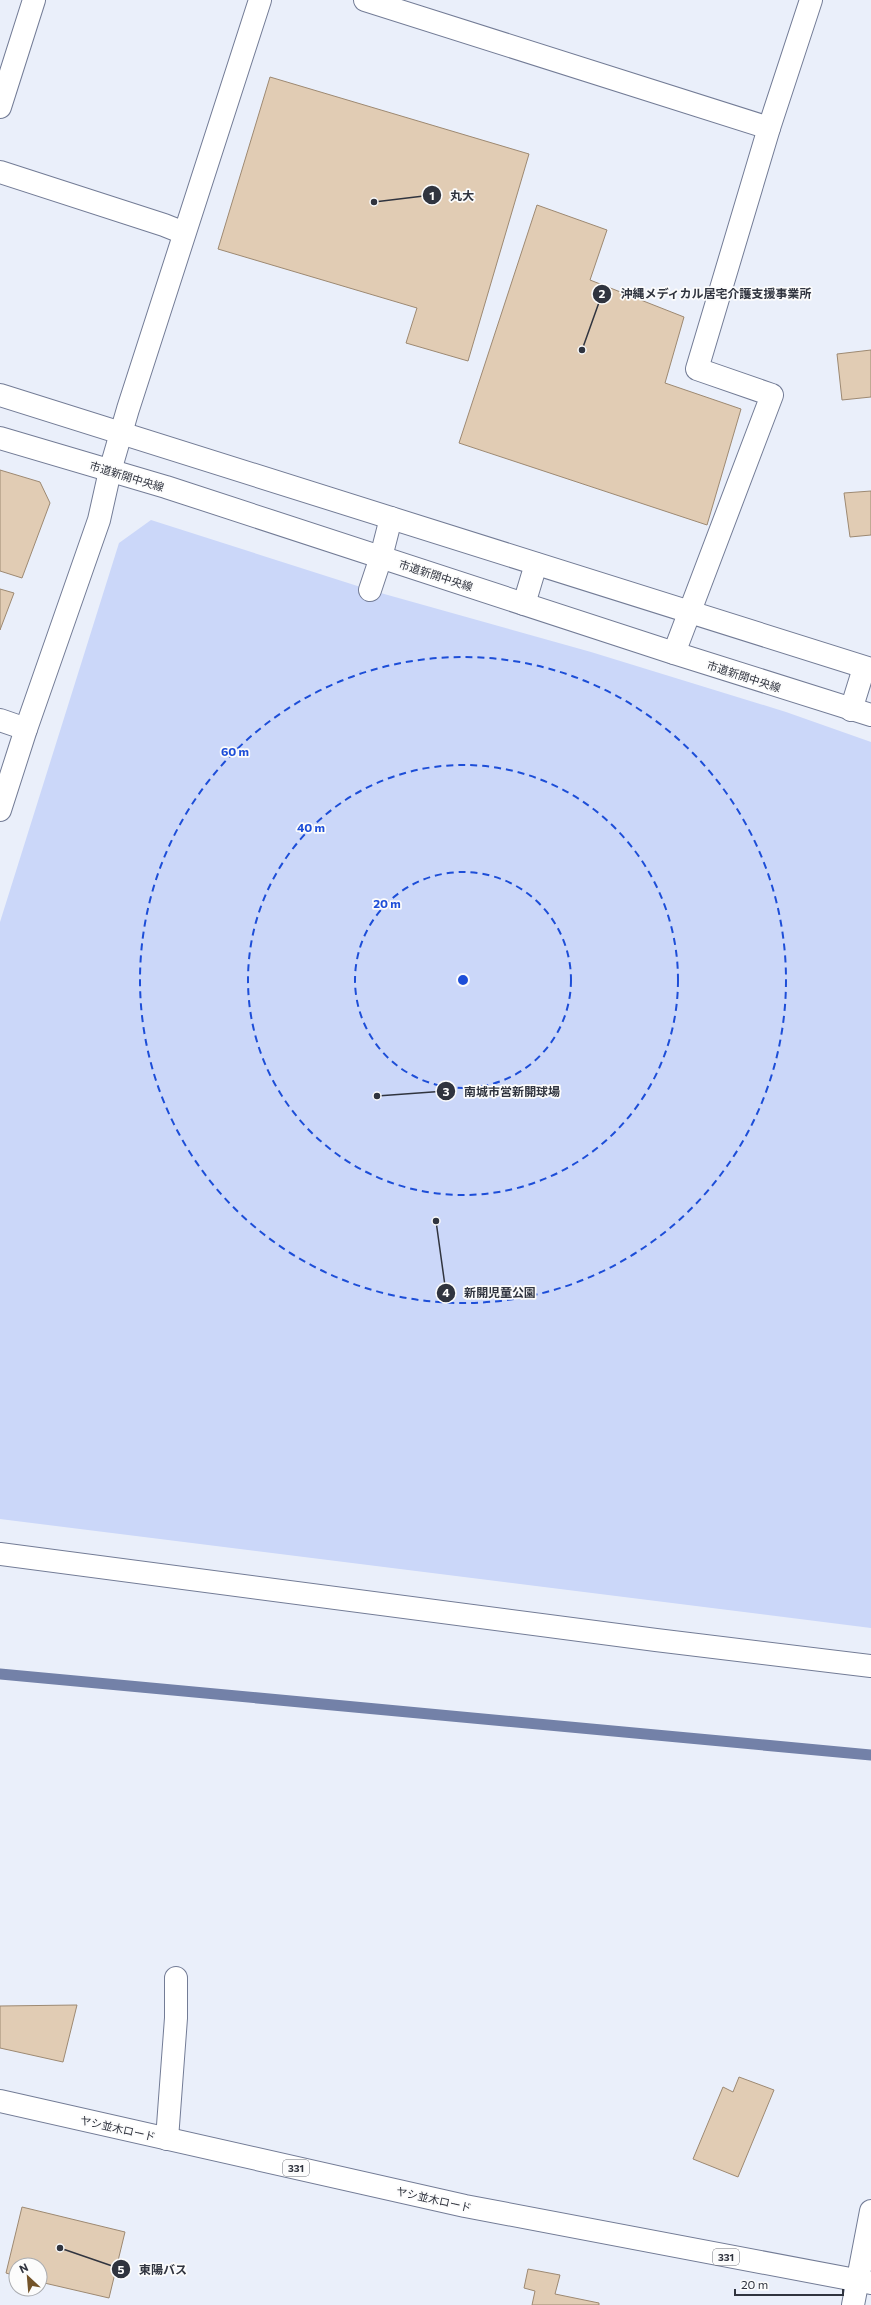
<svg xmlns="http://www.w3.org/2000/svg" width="871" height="2305" font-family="Commissioner,'Noto Sans JP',sans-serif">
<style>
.green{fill:#cbd7f9}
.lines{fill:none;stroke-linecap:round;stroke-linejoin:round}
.stream{stroke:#7381a8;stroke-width:11}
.building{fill:#e1ccb4;stroke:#9d8972}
.lane-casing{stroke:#737c96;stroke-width:24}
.street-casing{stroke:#737c96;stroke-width:24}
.secondary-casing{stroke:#737c96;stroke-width:24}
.highway-casing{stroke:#737c96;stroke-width:24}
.lane{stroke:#fff;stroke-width:22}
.street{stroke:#fff;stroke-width:22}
.secondary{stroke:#fff;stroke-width:22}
.highway{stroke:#fff;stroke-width:22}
.ring{fill:none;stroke:#1d4ed8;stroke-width:2;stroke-dasharray:7 5}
.labels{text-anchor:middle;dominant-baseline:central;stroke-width:3.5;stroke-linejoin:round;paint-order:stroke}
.shield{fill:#fcfcfc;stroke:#6d7078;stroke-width:1}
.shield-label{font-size:10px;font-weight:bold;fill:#30343f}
.street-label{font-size:11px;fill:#30343f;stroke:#fcfcfc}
.centre{fill:#1d4ed8;stroke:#fcfcfc;stroke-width:2}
.ring-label{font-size:12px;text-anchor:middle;font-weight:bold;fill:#1d4ed8;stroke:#fcfcfc;stroke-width:3.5;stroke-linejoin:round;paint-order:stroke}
.leader{fill:none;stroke:#30343f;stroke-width:1.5}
.callout-dot{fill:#30343f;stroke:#fcfcfc;stroke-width:1.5}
.mark-label{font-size:12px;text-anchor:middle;font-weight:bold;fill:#fff}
.callout-label{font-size:12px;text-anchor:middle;font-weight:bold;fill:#30343f;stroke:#fcfcfc;stroke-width:3.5;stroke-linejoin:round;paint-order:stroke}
</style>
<rect width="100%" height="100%" fill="#eaeffa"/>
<!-- green -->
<path class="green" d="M151 520 370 590 591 652 786 712 871 742V1628L0 1519V922L119 543Z"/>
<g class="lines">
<!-- stream -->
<path class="stream" d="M0 1674 871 1755"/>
</g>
<!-- building -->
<g class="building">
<path d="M270 77 529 154 468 361 406 343 417 308 218 249Z"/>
<path d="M537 205 607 230 590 280 684 317 665 383 741 409 707 525 459 443Z"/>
<path d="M871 350V397L842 400 837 354Z"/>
<path d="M0 470 40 482 50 503 22 578 0 571Z"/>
<path d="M871 491V535L850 537 844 493Z"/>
<path d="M0 589 14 593 0 630Z"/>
<path d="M77 2005 63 2062 0 2048V2006Z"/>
<path d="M739 2077 774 2090 738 2177 693 2159 723 2087 733 2092Z"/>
<path d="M22 2207 125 2232 109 2298 40 2282V2265H16V2276L6 2273Z"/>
<path d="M528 2269 560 2275 555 2294 599 2303V2305H532L535 2291 524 2288Z"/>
</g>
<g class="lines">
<!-- lane casing -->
<g class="lane-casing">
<g id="lane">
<path d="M370 590 381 557 391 518"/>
<path d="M167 2139 176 2018V1978"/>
</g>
</g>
<!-- street casing -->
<g class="street-casing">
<g id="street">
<path d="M365 0 769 128"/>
<path d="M0 107 34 0"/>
<path d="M0 172 164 225 184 233"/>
<path d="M674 653 772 395 697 369 769 128 811 0"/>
<path d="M0 720 26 729"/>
</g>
</g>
<!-- secondary casing -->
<g class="secondary-casing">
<g id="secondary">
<path d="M0 395 871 669"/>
<path d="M0 438 166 487 674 653 871 715"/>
<path d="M524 604 536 564"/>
<path d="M851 710 864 668"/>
<path d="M0 810 26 729 99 520 110 471 128 409 260 0"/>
<path d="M0 1554 656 1640 871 1666"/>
<path d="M853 2305 871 2211"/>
</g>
</g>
<!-- highway casing -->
<g class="highway-casing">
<path id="highway" d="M0 2101 465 2206 871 2283"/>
</g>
<!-- lane -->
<use href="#lane" class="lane"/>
<!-- street -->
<use href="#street" class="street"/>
<!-- secondary -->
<use href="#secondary" class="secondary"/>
<!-- highway -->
<use href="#highway" class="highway"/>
</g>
<!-- distance rings -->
<g class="ring">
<circle cx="463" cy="980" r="108"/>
<circle cx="463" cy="980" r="215"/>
<circle cx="463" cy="980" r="323"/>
</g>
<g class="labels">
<!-- shield labels -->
<g class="shield">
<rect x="283" y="2160" width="26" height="16" rx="3"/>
<rect x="713" y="2249" width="26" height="16" rx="3"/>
</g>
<g class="shield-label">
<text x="296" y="2168">331</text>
<text x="726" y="2257">331</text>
</g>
<!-- street labels -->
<g class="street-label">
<text transform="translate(127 476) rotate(17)">市道新開中央線</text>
<text transform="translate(436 575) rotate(18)">市道新開中央線</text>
<text transform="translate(744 676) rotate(18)">市道新開中央線</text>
<text transform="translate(118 2128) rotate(13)">ヤシ並木ロード</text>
<text transform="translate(434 2199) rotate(13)">ヤシ並木ロード</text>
</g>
</g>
<circle cx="463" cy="980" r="6" class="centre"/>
<g class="ring-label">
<text x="235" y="756">60 m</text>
<text x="311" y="832">40 m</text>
<text x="387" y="908">20 m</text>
</g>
<!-- callouts -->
<path class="leader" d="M374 202L432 195M582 350L602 294M377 1096L446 1091M436 1221L446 1293M60 2248L121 2269"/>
<g class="callout-dot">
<circle cx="374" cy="202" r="4"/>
<circle cx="582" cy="350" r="4"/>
<circle cx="377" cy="1096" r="4"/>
<circle cx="436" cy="1221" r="4"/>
<circle cx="60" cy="2248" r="4"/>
<circle cx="432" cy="195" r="10"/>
<circle cx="602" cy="294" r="10"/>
<circle cx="446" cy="1091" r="10"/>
<circle cx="446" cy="1293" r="10"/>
<circle cx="121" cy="2269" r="10"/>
</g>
<g class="mark-label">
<text x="432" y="200">1</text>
<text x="602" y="298">2</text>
<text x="446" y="1096">3</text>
<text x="446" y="1297">4</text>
<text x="121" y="2274">5</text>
</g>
<g class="callout-label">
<text x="462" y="200">丸大</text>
<text x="716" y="298">沖縄メディカル居宅介護支援事業所</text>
<text x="512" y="1096">南城市営新開球場</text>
<text x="500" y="1297">新開児童公園</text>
<text x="163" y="2274">東陽バス</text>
</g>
<!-- north arrow -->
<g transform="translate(28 2277) rotate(334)"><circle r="19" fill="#fcfcfc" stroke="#aaacb0"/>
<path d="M0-3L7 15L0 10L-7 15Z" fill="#735329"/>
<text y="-6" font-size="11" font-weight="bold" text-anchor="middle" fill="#30343f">N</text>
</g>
<!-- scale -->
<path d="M735 2289v6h108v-6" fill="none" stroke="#30343f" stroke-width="2"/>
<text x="741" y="2289" font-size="12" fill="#30343f" stroke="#fcfcfc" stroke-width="3" paint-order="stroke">20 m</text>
</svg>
